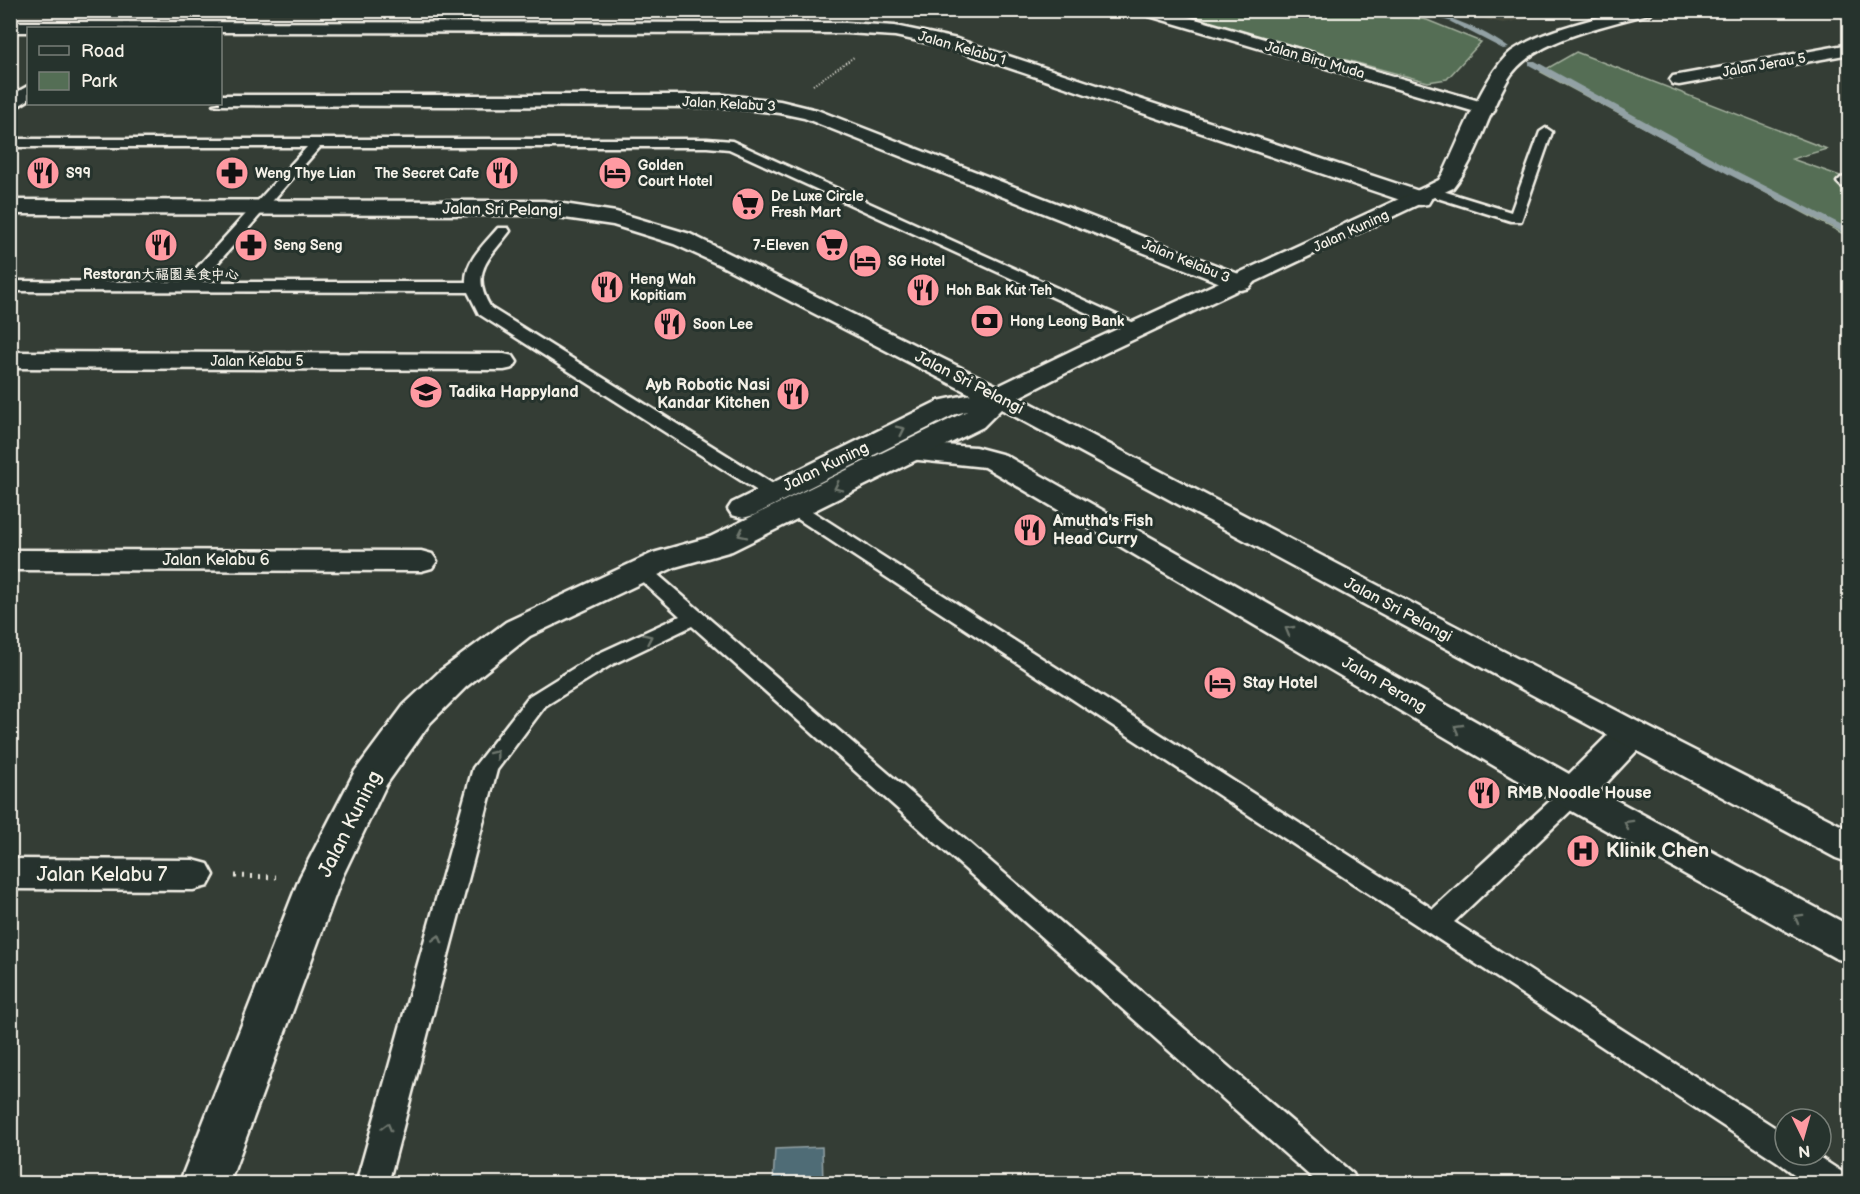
<svg xmlns="http://www.w3.org/2000/svg" width="1860" height="1194" font-family="'Balsamiq Sans','LXGW WenKai TC',sans-serif">
<style>
.built{fill:#44493e}
.green{fill:#546e55;stroke:#a4b09e;stroke-width:1.5}
.water{fill:#506c76;stroke:#92a1a4;stroke-width:1.5}
.lines{fill:none;stroke-linecap:round;stroke-linejoin:round}
.stream{fill:#92a1a4;fill-rule:evenodd}
.lane-casing{stroke:#f4f1e8;stroke-width:5}
.street-casing{stroke:#f4f1e8;stroke-width:5}
.secondary-casing{stroke:#f4f1e8;stroke-width:5}
.path-far1{stroke:#f4f1e8;stroke-width:2;stroke-dasharray:1 2;stroke-linecap:butt}
.path{stroke:#f4f1e8;stroke-width:5;stroke-dasharray:2 6;stroke-linecap:butt}
.lane{fill:#26332d;fill-rule:evenodd}
.street{fill:#26332d;fill-rule:evenodd}
.secondary{fill:#26332d;fill-rule:evenodd}
.oneway{stroke:#6e766e}
.labels{text-anchor:middle;dominant-baseline:central;stroke-width:6;stroke-linejoin:round;paint-order:stroke}
.far-street-label{font-size:14px;fill:#f4f1e8;stroke:#26332d}
.far-poi-label{font-size:14px;font-weight:bold;fill:#f4f1e8;stroke:#26332d;text-anchor:start}
.street-label{font-size:16px;fill:#f4f1e8;stroke:#26332d}
.poi-label{font-size:16px;font-weight:bold;fill:#f4f1e8;stroke:#26332d;text-anchor:start}
.near-street-label{font-size:20px;fill:#f4f1e8;stroke:#26332d}
.near-poi-label{font-size:20px;font-weight:bold;fill:#f4f1e8;stroke:#26332d;text-anchor:start}
</style>
<rect width="100%" height="100%" fill="#343d35"/>
<filter id="ink" filterUnits="userSpaceOnUse"><feTurbulence type="fractalNoise" baseFrequency=".0167" numOctaves="2"/><feDisplacementMap in="SourceGraphic" scale="12" xChannelSelector="R" yChannelSelector="G"/><feConvolveMatrix kernelMatrix="1 2 1 2 8 2 1 2 1" color-interpolation-filters="sRGB"/></filter>
<g filter="url(#ink)">
<!-- built -->
<path class="built" d="M1442 11H1577L1503 23Z"/>
<!-- green -->
<g class="green">
<path d="M1165 11H1377L1427 20 1481 42 1447 79 1428 82Z"/>
<path d="M1576 52 1827 149 1792 159 1849 179V237L1541 72Z"/>
</g>
<!-- water -->
<path class="water" d="M822 1147 823 1183H773L775 1149Z"/>
<g class="lines">
<!-- stream -->
<g class="stream">
<path d="M1407 10C1438 10 1484 29 1509 48L1503 49 1449 21Z"/>
<path d="M1529 61H1535L1734 170 1850 229V236L1728 174 1529 65Z"/>
</g>
<!-- lane casing -->
<g class="lane-casing">
<g id="lane">
<path d="M1546 128 1552 132 1521 221H1511L1428 195 1426 192 1433 188 1511 212 1540 132Z"/>
<path d="M10 139H707L732 141 1143 327 1145 330 1143 333H1131L729 149 707 147H320L201 282H466C465 261 485 243 498 228H508L510 231C489 259 469 272 491 308L781 489 784 493 781 497H767L479 314 468 292 10 291V281L184 282 307 147H10Z"/>
<path d="M794 502 801 504 1433 909 1564 788 1573 785 1582 788 1585 794 1582 800 1454 922 1785 1134V1155H1816L1845 1174 1850 1184H1807L1778 1162 787 512 784 508 787 504Z"/>
<path d="M642 565 649 567 1353 1174 1358 1184H1319L692 626 611 665 545 706 497 770 388 1184H356L473 768 529 696 595 655 680 616 635 575 632 571 635 567Z"/>
</g>
</g>
<!-- street casing -->
<g class="street-casing">
<g id="street">
<path d="M1137 10H1164L1493 105 1495 109 1493 113H1479L1139 13Z"/>
<path d="M10 22 846 23 895 26 957 39 1428 194 1431 199 1428 204 1420 205 1412 204 947 47 895 36 846 33 220 32V28H28V32H10Z"/>
<path d="M1850 44V54L1679 85 1673 84 1670 80 1673 76 1679 75Z"/>
<path d="M28 86V100L10 111V96Z"/>
<path d="M220 95H724L780 101 817 110 1249 278 1253 283 1249 288 1241 290 1233 288 804 118 780 113 724 107 213 105 220 104Z"/>
<path d="M1850 176V188L1841 186 1837 182 1841 178Z"/>
<path d="M10 200 544 201 616 212 690 234 1008 391 1012 397 1008 403 998 405 988 403 720 265 674 244 613 225 544 215 10 214Z"/>
<path d="M10 352 504 354 513 356 517 362 513 368 504 370 10 368Z"/>
<path d="M910 443 975 447 1005 455 1569 774 1618 725 1631 722 1644 725 1649 734 1644 743 1599 791 1850 926V963L1835 958 1559 804 985 467 900 458 896 452 900 446Z"/>
<path d="M10 550 421 551 432 554 437 561 432 568 421 571 10 570Z"/>
<path d="M10 859 193 860 208 864 214 875 208 886 193 890 10 889Z"/>
</g>
</g>
<!-- secondary casing -->
<g class="secondary-casing">
<path id="secondary" d="M1626 10H1653L1651 13C1607 26 1530 39 1507 81 1487 115 1478 157 1453 188L1103 354 1019 397 1644 725 1850 830V863L1836 858 1001 409 983 427 732 551 675 567 530 636 466 687 430 723 386 785 342 877 229 1184H179L300 877 355 771 404 705 440 671 506 622 653 553 710 537 967 411 956 414 754 515 743 518 732 515 728 509 732 503 938 401 990 390 1085 344 1425 187 1439 180 1444 172C1459 142 1486 70 1512 51 1545 29 1589 21 1626 10Z"/>
</g>
<!-- path-far1 -->
<path class="path-far1" d="M813 85 854 57"/>
<!-- path -->
<path class="path" d="M235 876 276 877"/>
<!-- lane -->
<use href="#lane" class="lane"/>
<!-- street -->
<use href="#street" class="street"/>
<!-- secondary -->
<use href="#secondary" class="secondary"/>
</g>
<!-- one-way arrows -->
<defs><path id="oneway-chevron" d="M-2-3.5L2.5 0L-2 3.5" fill="none" stroke-width="1.6" stroke-linecap="round" stroke-linejoin="round" transform="scale(1.5)"/></defs>
<g class="oneway">
<use href="#oneway-chevron" transform="translate(901 430) rotate(-26)"/>
<use href="#oneway-chevron" transform="translate(838 487) rotate(154)"/>
<use href="#oneway-chevron" transform="translate(742 534) rotate(154)"/>
<use href="#oneway-chevron" transform="translate(1289 630) rotate(-150)"/>
<use href="#oneway-chevron" transform="translate(648 638) rotate(-25)"/>
<use href="#oneway-chevron" transform="translate(1458 728) rotate(-150)"/>
<use href="#oneway-chevron" transform="translate(495 754) rotate(-52)"/>
<use href="#oneway-chevron" transform="translate(1628 824) rotate(-151)"/>
<use href="#oneway-chevron" transform="translate(1798 918) rotate(-151)"/>
<use href="#oneway-chevron" transform="translate(438 939) rotate(-75)"/>
<use href="#oneway-chevron" transform="translate(387 1127) rotate(-75)"/>
</g>
</g>
<!-- icons -->
<defs>
<g id="restaurant-disc" transform="scale(1.725)"><circle r="9.5" fill="#ff9aa2" stroke="#26332d"/><path d="M-5-6h1v4h1v-4h1v4h1v-4h1v5L-1.5 .5V6h-2V.5L-5-1ZM5-6V6H3V1.5H1.5Q1.5-4 5-6Z" fill="#111"/></g>
<g id="pharmacy-disc" transform="scale(1.725)"><circle r="9.5" fill="#ff9aa2" stroke="#26332d"/><path d="M-2-6h4v4h4v4h-4v4h-4v-4h-4v-4h4Z" fill="#111"/></g>
<g id="hotel-disc" transform="scale(1.725)"><circle r="9.5" fill="#ff9aa2" stroke="#26332d"/><path d="M-6-4.5h1.5V1H6V5H4.5V3h-9V5H-6ZM-4 0a1.8 1.8 0 1 1 3.6 0ZM.5 0V-2.5h3Q6-2.5 6 0Z" fill="#111"/></g>
<g id="supermarket-disc" transform="scale(1.725)"><circle r="9.5" fill="#ff9aa2" stroke="#26332d"/><path d="M-6-5.5h2.5l.6 2H6L4.5 2H-2.5L-4.4-4H-6ZM-1.5 3.2a1.3 1.3 0 1 0 .1 0ZM3 3.2a1.3 1.3 0 1 0 .1 0Z" fill="#111"/></g>
<g id="bank-disc" transform="scale(1.725)"><circle r="9.5" fill="#ff9aa2" stroke="#26332d"/><path d="M-6-4H6V4H-6ZM0-2.3a2.3 2.3 0 1 0 0 4.6a2.3 2.3 0 1 0 0-4.6Z" fill="#111"/></g>
<g id="school-disc" transform="scale(1.725)"><circle r="9.5" fill="#ff9aa2" stroke="#26332d"/><path d="M0-5L7-2L0 1L-7-2ZM-4 1L0 2.5L4 1V4Q0 6-4 4Z" fill="#111"/></g>
<g id="hospital-disc" transform="scale(1.725)"><circle r="9.5" fill="#ff9aa2" stroke="#26332d"/><path d="M-5-5h3v3.5h4V-5h3V5h-3V1.5h-4V5h-3Z" fill="#111"/></g>
</defs>
<g fill-rule="evenodd">
<use href="#restaurant-disc" x="43" y="173"/>
<use href="#pharmacy-disc" x="232" y="173"/>
<use href="#restaurant-disc" x="502" y="173"/>
<use href="#hotel-disc" x="615" y="173"/>
<use href="#supermarket-disc" x="748" y="204"/>
<use href="#restaurant-disc" x="161" y="245"/>
<use href="#pharmacy-disc" x="251" y="245"/>
<use href="#supermarket-disc" x="832" y="245"/>
<use href="#hotel-disc" x="865" y="261"/>
<use href="#restaurant-disc" x="607" y="287"/>
<use href="#restaurant-disc" x="923" y="290"/>
<use href="#bank-disc" x="987" y="321"/>
<use href="#restaurant-disc" x="670" y="324"/>
<use href="#school-disc" x="426" y="392"/>
<use href="#restaurant-disc" x="793" y="394"/>
<use href="#restaurant-disc" x="1030" y="530"/>
<use href="#hotel-disc" x="1220" y="683"/>
<use href="#restaurant-disc" x="1484" y="793"/>
<use href="#hospital-disc" x="1583" y="851"/>
</g>
<g class="labels">
<!-- far-street labels -->
<g class="far-street-label">
<text transform="translate(962 48) rotate(16)">Jalan Kelabu 1</text>
<text transform="translate(1315 60) rotate(16)">Jalan Biru Muda</text>
<text transform="translate(1764 65) rotate(-10)">Jalan Jerau 5</text>
<text transform="translate(729 104) rotate(3)">Jalan Kelabu 3</text>
<text transform="translate(1351 231) rotate(-25)">Jalan Kuning</text>
<text transform="translate(1186 261) rotate(22)">Jalan Kelabu 3</text>
<text x="257" y="361">Jalan Kelabu 5</text>
</g>
<!-- far-poi labels -->
<g class="far-poi-label">
<text x="638" y="165">Golden<tspan x="638" dy="16">Court Hotel</tspan></text>
<text x="66" y="173">S99</text>
<text x="255" y="173">Weng Thye Lian</text>
<text x="479" y="173" text-anchor="end">The Secret Cafe</text>
<text x="771" y="196">De Luxe Circle<tspan x="771" dy="16">Fresh Mart</tspan></text>
<text x="274" y="245">Seng Seng</text>
<text x="809" y="245" text-anchor="end">7-Eleven</text>
<text x="888" y="261">SG Hotel</text>
<text x="161" y="274" text-anchor="middle">Restoran大福園美食中心</text>
<text x="630" y="279">Heng Wah<tspan x="630" dy="16">Kopitiam</tspan></text>
<text x="946" y="290">Hoh Bak Kut Teh</text>
<text x="1010" y="321">Hong Leong Bank</text>
<text x="693" y="324">Soon Lee</text>
</g>
<!-- street labels -->
<g class="street-label">
<text transform="translate(502 210) rotate(1)">Jalan Sri Pelangi</text>
<text transform="translate(969 383) rotate(27)">Jalan Sri Pelangi</text>
<text transform="translate(826 467) rotate(-26)">Jalan Kuning</text>
<text x="216" y="560">Jalan Kelabu 6</text>
<text transform="translate(1398 610) rotate(28)">Jalan Sri Pelangi</text>
<text transform="translate(1384 685) rotate(30)">Jalan Perang</text>
</g>
<!-- poi labels -->
<g class="poi-label">
<text x="770" y="385" text-anchor="end">Ayb Robotic Nasi<tspan x="770" dy="18">Kandar Kitchen</tspan></text>
<text x="449" y="392">Tadika Happyland</text>
<text x="1053" y="521">Amutha's Fish<tspan x="1053" dy="18">Head Curry</tspan></text>
<text x="1243" y="683">Stay Hotel</text>
<text x="1507" y="793">RMB Noodle House</text>
</g>
<!-- near-street labels -->
<g class="near-street-label">
<text transform="translate(350 824) rotate(-63)">Jalan Kuning</text>
<text x="102" y="875">Jalan Kelabu 7</text>
</g>
<!-- near-poi labels -->
<g class="near-poi-label">
<text x="1606" y="851">Klinik Chen</text>
</g>
</g>
<!-- margin -->
<rect width="1860" height="1194" fill="none" stroke="#26332d" stroke-width="36"/>
<rect x="18" y="18" width="1824" height="1158" fill="none" stroke="#f4f1e8" stroke-width="2" filter="url(#ink)"/>
<!-- legend -->
<rect x="27" y="27" width="195" height="78" fill="#26332d" stroke="#787f78" stroke-width="1.5"/>
<rect x="39" y="46" width="30" height="9" fill="#26332d" stroke="#787f78" stroke-width="1.5"/>
<text x="81" y="57" font-size="18" fill="#f4f1e8">Road</text>
<rect x="39" y="72" width="30" height="18" fill="#546e55" stroke="#787f78" stroke-width="1.5"/>
<text x="81" y="87" font-size="18" fill="#f4f1e8">Park</text>
<!-- north arrow -->
<g transform="translate(1803 1137) rotate(175)"><circle r="28" fill="#26332d" stroke="#787f78" stroke-width="1.5"/>
<path d="M0-4.5L10 22L0 15L-10 22Z" fill="#ff9aa2"/>
<text y="-9" font-size="16" font-weight="bold" text-anchor="middle" fill="#f4f1e8">N</text>
</g>
</svg>
